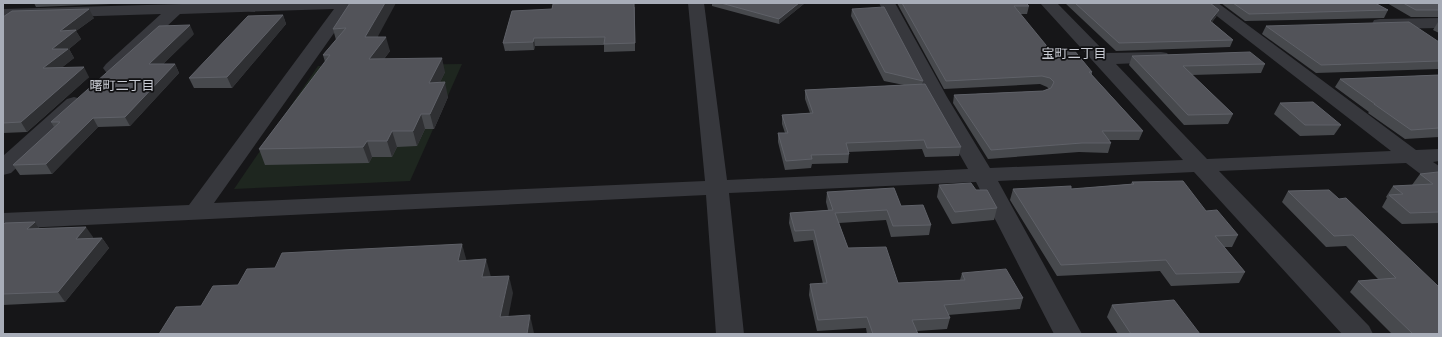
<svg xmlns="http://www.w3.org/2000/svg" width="1442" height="337" font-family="Mulish,'Noto Sans JP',sans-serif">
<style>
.green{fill:#1e261f}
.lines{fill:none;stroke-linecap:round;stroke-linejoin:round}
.minor{fill:#37383d;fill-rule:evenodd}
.wall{fill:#47494d}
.shaded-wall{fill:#2f3033}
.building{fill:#525359;stroke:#5f6168}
.labels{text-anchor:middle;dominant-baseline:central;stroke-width:3.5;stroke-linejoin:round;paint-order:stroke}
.neighbourhood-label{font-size:13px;fill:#c9ccd4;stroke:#111113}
</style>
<rect width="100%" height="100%" fill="#161618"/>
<!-- green -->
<path class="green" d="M462 64 410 181 234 189 318 66Z"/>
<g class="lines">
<!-- minor -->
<g class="minor">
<path d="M218 3H392L390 6 351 9 214 203 705 181 688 3H704L727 180 968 169 927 97 879 3H895L947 97 990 168 1183 160 1040 3H1057L1106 53 1161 52 1167 53 1170 57 1167 61 1161 62 1116 64 1207 159 1391 151 1200 3H1218L1416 150 1439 149V161L1433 162 1439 166V184L1431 182 1406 163 1219 171 1369 326 1373 334H1342L1194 172 998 181 1082 334H1054L976 182 729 193 744 334H716L706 195 3 229V213L189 205 334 9 180 14 118 72 112 73 106 72 103 68 106 64 161 14 3 19V9Z"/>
<path d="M1439 18V28L1380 29 1374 28 1372 24 1374 20 1380 19Z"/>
<path d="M74 97 81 99 84 103 81 107 11 173 3 175V156L67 99Z"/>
</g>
</g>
<!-- wall -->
<g class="wall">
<path d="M34 3H113L111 4 36 7Z"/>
<path d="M350 3 390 51 384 59 445 72 440 82 448 97 434 129H425L417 146 397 147 392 157H372L369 163 265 165 259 149 325 62 323 55 336 40 333 29Z"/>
<path d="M712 3H805L779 24 712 6Z"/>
<path d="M897 3H1026L1029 6 1027 14H1020L1050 50 1092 72V75L1143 131 1139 140H1109L1111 143 1108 153 1079 152 988 159 953 103 954 95 1043 91 1049 89 1047 87 1040 84 944 89Z"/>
<path d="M1065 3H1210L1219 10 1216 17 1212 22 1233 40 1230 47 1116 51Z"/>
<path d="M1221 3H1375L1388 10 1384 18 1245 21Z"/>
<path d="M1387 3H1439V17H1411Z"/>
<path d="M635 7V51L604 52V45L535 46 534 50 505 51 503 43Z"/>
<path d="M852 9 923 81 922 84 961 147 959 156 925 157 922 149 848 152 849 154 848 163 812 164 811 168 785 170 778 142V133H785L782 124V115L810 113 805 99V90L904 85 884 81 851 16Z"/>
<path d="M283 15 286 24 232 88H194L189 78Z"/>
<path d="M3 17 94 18 76 31 81 39 69 49 74 58 61 68 89 77 27 132 3 133Z"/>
<path d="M1438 22H1439V33L1433 30Z"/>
<path d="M1266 26 1439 42V69L1316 73 1262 34Z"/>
<path d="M194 34 163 64H175L179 73 130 126 98 127 52 174 20 175 13 165 54 127 51 122Z"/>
<path d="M1132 56 1265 64 1261 73 1192 75 1233 114 1228 124 1184 125 1129 65Z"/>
<path d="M1439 75V137L1405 139 1368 113 1369 112 1335 87 1340 79Z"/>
<path d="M1280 103 1341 125 1334 135 1300 136 1274 114Z"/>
<path d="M1439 173V223L1402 224 1382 207 1387 198 1386 197 1393 186 1413 185H1412L1420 174Z"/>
<path d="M1132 182 1206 211 1238 235 1232 247H1224L1245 272 1239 283 1171 286 1160 271 1057 276 1010 200 1013 189H1071L1131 184Z"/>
<path d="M939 185 976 190 997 208 994 220 952 224 937 197Z"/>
<path d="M1329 190 1439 334H1392L1350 292 1358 281 1378 279 1346 246 1326 247 1282 202 1288 191Z"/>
<path d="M827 192 901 206 931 225 929 235 891 237 886 220 839 223 848 248 898 283 960 280 962 273 1023 298 1020 309 948 315 950 318 947 329 917 331 918 334H867L866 328 817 331 809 295 810 284H823L813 240 794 242 789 223 790 213 828 210 826 202Z"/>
<path d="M35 222 40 229 93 237 92 238H102L109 248 65 302 3 305V225Z"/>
<path d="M1112 305 1200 334H1118L1107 317Z"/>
</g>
<!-- shaded-wall -->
<g class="shaded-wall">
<path d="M385 3H396L370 51 365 37Z"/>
<path d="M799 3H805L779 24V19Z"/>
<path d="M89 9 94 18 76 31 81 39 69 49 74 58 49 78 43 68 60 31Z"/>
<path d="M1219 10 1216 17 1207 28 1210 21Z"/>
<path d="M283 15 286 24 232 88 227 77Z"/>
<path d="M190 25 194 34 154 73 149 64Z"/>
<path d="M386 37 390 51 373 73 369 59Z"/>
<path d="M534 38 535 46 534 50 533 42Z"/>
<path d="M442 58 445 72 433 97 429 83Z"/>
<path d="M175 64 179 73 130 126 125 117Z"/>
<path d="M84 67 89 77 27 132 21 122Z"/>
<path d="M445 82 448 97 434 129 430 114Z"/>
<path d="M421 114 425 129 417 146 413 131Z"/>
<path d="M93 118 98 127 52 174 46 164Z"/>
<path d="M392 131 397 147 392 157 387 141Z"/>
<path d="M367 141 372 157 369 163 363 147Z"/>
<path d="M35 222 42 232 27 229Z"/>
<path d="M86 227 93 237 83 249 76 239Z"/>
<path d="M102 238 109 248 65 302 58 292Z"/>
<path d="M462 244 467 262 458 261Z"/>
<path d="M486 259 491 277H482Z"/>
<path d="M509 276 513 293 505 334 500 317Z"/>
<path d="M530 315 534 333V334H527Z"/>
</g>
<!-- building -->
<g class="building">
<path d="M350 3H385L365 37H386L369 59 442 58 429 83 445 82 430 114H421L413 131H392L387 141H367L363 147 259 149 330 55H323L346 28 333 29Z"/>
<path d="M570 3H634L635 43 604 44 605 37 534 38 533 42 503 43 512 11 552 9 553 4Z"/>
<path d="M721 3H799L779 19Z"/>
<path d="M902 3H1026L1029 6H1014L1050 50 1073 49 1092 72H1089L1143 131H1102L1111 143H1082L991 150 954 95 1043 91 1051 88 1054 82 1050 78 1042 76 946 81Z"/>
<path d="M1075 3H1210L1219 10 1210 21 1233 40 1119 43Z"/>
<path d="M1233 3H1375L1388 10 1249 14Z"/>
<path d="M1403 3H1439V10H1416Z"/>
<path d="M884 7 923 81 885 72 852 9Z"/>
<path d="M89 9 60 31 76 30 52 49H68L43 68 84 67 21 122 3 123V17L12 11Z"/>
<path d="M283 15 227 77 189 78 248 16Z"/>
<path d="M1409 22 1439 42V61L1321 65 1266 26Z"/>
<path d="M190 25 149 64H175L125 117 93 118 46 164 13 165 60 122H51L159 26Z"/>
<path d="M1250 52 1265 64 1183 66 1233 114 1188 115 1132 56Z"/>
<path d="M1439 75V128L1411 130 1374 104H1375L1340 79Z"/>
<path d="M925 84 961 147 927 148 924 140 846 143 849 154 811 155 812 159 786 161 778 133H788L782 115 813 113 805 90Z"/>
<path d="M1313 102 1341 125H1305L1280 103Z"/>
<path d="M1438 172 1439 173V212L1410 213 1389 195 1403 194 1393 186 1433 184 1420 174Z"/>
<path d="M1183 181 1206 211 1217 210 1238 235 1215 236 1245 272 1176 274 1166 260 1061 265 1013 189 1071 186V189L1134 184 1132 182Z"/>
<path d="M971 183 976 190H987L997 208 955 212 939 185Z"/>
<path d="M894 188 901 206 923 205 931 225 893 226 887 210 835 213 848 248 886 247 898 283 965 280 962 273 1006 269 1023 298 944 305 950 318 912 320 918 334H873L867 317 818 320 810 284 827 283 814 230 795 231 790 213 833 210 827 192Z"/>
<path d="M1329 190 1339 199 1346 198 1439 287V334H1413L1358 281 1396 278 1353 235 1334 236 1288 191Z"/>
<path d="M35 222 27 229 86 227 76 239 102 238 58 292 3 294V225L5 223Z"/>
<path d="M462 244 458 261 486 259 482 277 509 276 500 317 530 315 527 334H159L176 307 201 306 213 286 238 285 247 269 275 268 282 253Z"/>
<path d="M1174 300 1200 334H1131L1112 305Z"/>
</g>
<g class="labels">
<!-- neighbourhood labels -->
<g class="neighbourhood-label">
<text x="1074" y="53">宝町二丁目</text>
<text x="122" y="85">曙町二丁目</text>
</g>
</g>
<!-- border -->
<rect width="1442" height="337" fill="none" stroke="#a8adb8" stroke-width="8"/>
</svg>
